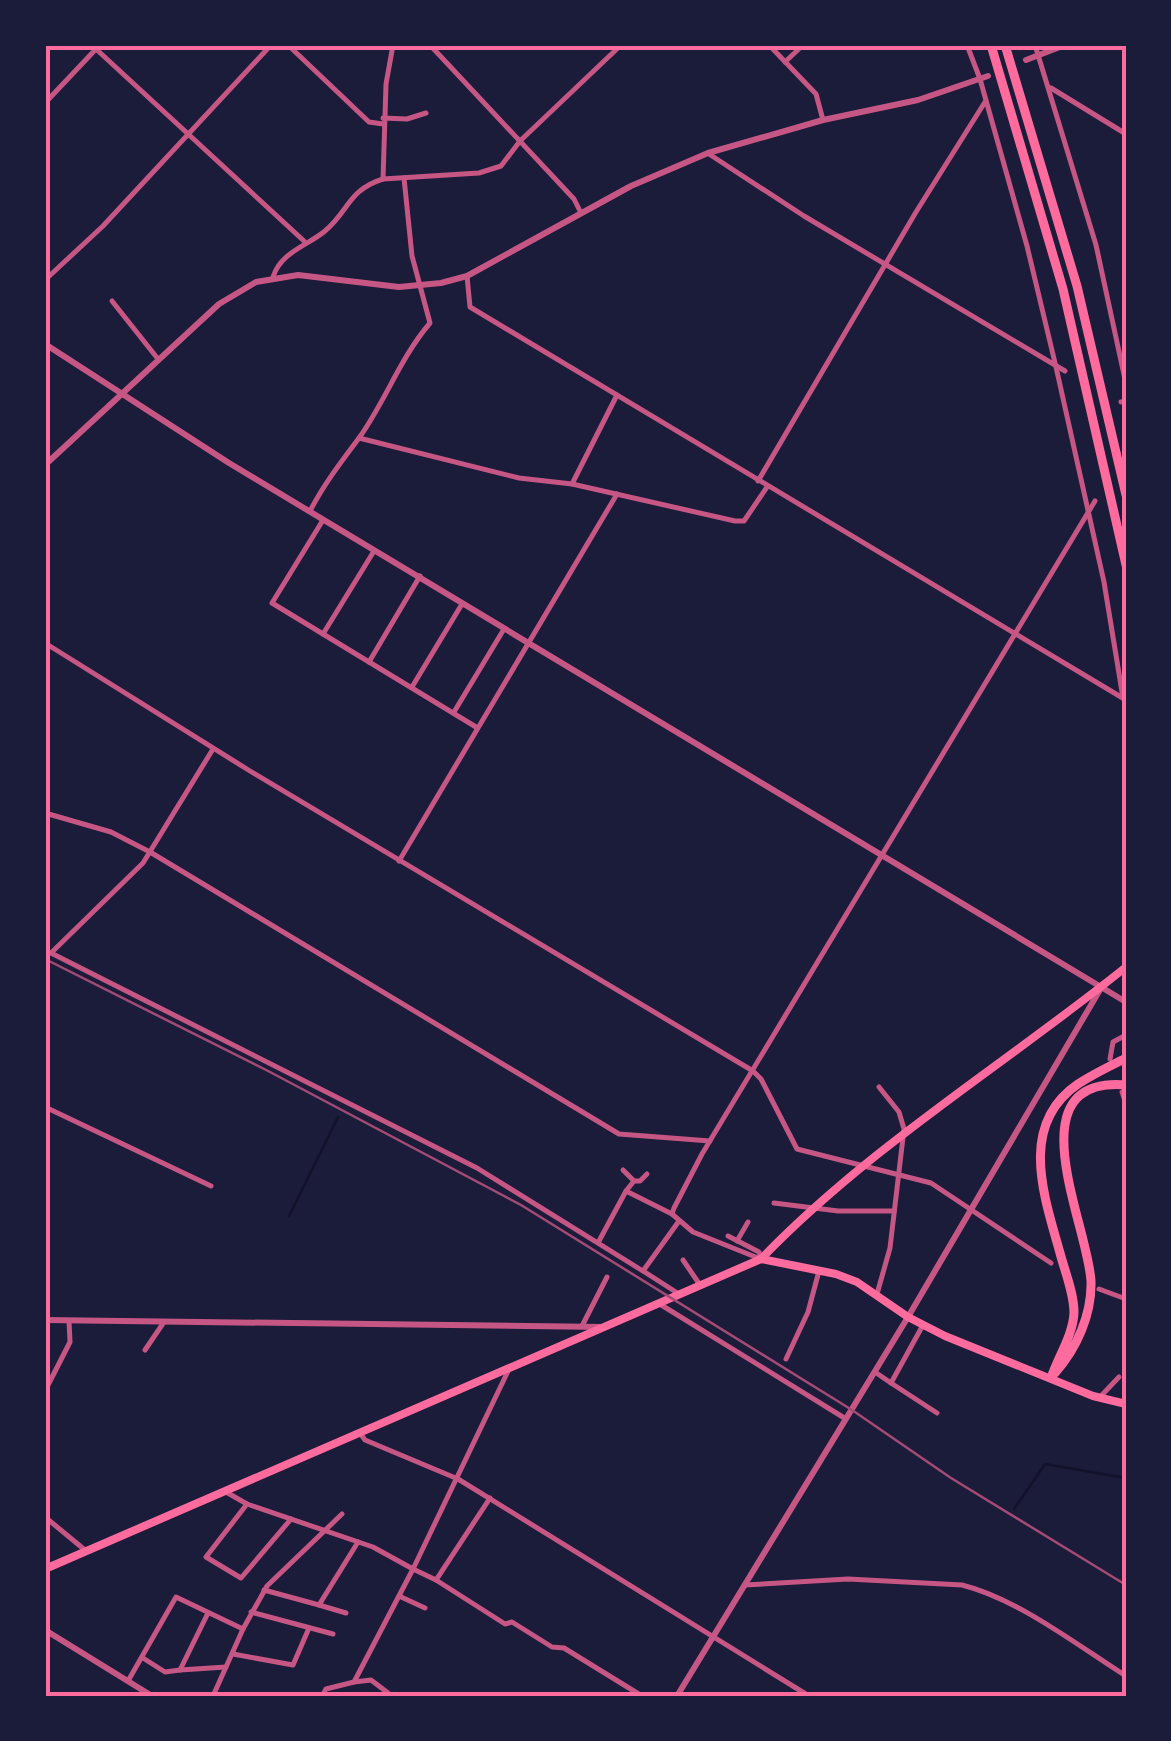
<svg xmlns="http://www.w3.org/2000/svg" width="1171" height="1741" font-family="'Fira Sans',sans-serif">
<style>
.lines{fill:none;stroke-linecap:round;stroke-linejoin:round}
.stream{stroke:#12122b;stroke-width:2.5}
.minor{stroke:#c65784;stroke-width:5}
.tertiary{stroke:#c65784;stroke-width:6}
.secondary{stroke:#ff6b9d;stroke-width:8}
.primary{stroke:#ff6b9d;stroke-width:8}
.motorway{stroke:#ff6b9d;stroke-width:9}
.rail{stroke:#a44b75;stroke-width:2.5}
.neatline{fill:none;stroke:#ff6b9d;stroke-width:4}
</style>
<rect width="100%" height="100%" fill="#1b1b3a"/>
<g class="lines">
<!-- stream -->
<g class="stream">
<path d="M289 1216 338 1117"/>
<path d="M1014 1509 1045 1464 1126 1478"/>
</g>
<!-- minor -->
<g class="minor">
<path d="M100 45 96 49 304 241"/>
<path d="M288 45 369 122 383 124"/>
<path d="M430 45 574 199 581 213"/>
<path d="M769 45 816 94 823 120"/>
<path d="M967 45 980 79 1027 246 1056 367 1104 582 1123 698"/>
<path d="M1035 45 1096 245 1126 384"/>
<path d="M785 62 803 45"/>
<path d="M1051 88 1126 134"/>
<path d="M45 103 96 49"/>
<path d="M383 118 407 119 426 113"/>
<path d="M709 154 804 216 1065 371"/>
<path d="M383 179 386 84 393 45"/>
<path d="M467 276 470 307 1126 700"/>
<path d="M273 277C281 252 307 246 325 231 349 211 348 190 383 179L479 173 501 166 520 141 621 45"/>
<path d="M45 280 103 226 271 45"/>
<path d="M112 301 158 359"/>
<path d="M1121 402 1126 401"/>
<path d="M359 438 519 478 572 484 735 521H744L767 487"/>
<path d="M758 481 916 212 985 102"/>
<path d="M572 484 617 395"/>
<path d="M310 511C324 484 341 462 359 438 385 402 400 358 430 323L412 256 404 178"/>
<path d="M323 520 272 603 476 727"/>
<path d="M323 634 374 551"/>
<path d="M45 643 250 771 753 1071 761 1079 797 1149 931 1183 1051 1263"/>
<path d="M369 662 420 576"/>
<path d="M412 687 462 604"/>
<path d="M454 712 504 629"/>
<path d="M213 749 143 863 51 953 477 1168 643 1271"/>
<path d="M45 813 111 832 150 852 619 1134 710 1141"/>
<path d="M399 861 617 494"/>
<path d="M1110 1059 1113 1042 1126 1035"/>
<path d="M1122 1092 1126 1104"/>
<path d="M45 1107 211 1186"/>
<path d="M623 1170 634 1181 626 1191 672 1214"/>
<path d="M634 1181H640L647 1174"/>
<path d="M774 1203 838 1211H894"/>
<path d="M679 1221 643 1271 679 1294"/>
<path d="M728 1236 759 1252 761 1259"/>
<path d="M599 1241 626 1191"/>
<path d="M737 1241 748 1222"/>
<path d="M758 1258 693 1232 672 1214 674 1208 702 1154 1095 501"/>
<path d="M683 1260 700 1285"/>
<path d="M1099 1289 1126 1299"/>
<path d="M877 1294 890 1248 904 1129 899 1112 879 1087"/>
<path d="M658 1303 846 1419"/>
<path d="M582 1326 607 1277"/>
<path d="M145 1350 164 1322"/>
<path d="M786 1359 808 1312 819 1271"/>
<path d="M875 1372 891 1383 923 1325"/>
<path d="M891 1383 937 1413"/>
<path d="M45 1391 70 1342 69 1321"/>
<path d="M1100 1397 1119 1377"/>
<path d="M360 1433 365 1440 458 1479 809 1696"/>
<path d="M226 1492 247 1504 373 1547 413 1569 510 1367"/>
<path d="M247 1504 206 1557 241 1578 291 1519"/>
<path d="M45 1517 85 1550"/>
<path d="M436 1580 505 1624 512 1622 552 1647 564 1648 642 1696"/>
<path d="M745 1585 848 1579 962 1585C1018 1599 1077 1645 1126 1676"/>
<path d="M264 1590 319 1605"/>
<path d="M399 1596 425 1608"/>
<path d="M251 1612 333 1634"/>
<path d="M208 1613 180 1670 226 1667"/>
<path d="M346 1613 319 1605 358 1542"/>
<path d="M233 1654 293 1665 309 1628"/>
<path d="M143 1658 165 1672 180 1670"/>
<path d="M128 1681 176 1597 243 1629"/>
<path d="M354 1682 371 1680 392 1696"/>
<path d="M213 1696 243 1629 267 1586 342 1514"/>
<path d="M322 1696 326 1689 354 1682 413 1569 436 1580 490 1498"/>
</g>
<!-- tertiary -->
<g class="tertiary">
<path d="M1026 60 1065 45"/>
<path d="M45 344 229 463 1126 1002"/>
<path d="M45 465 219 304 256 282 298 275 399 287 441 283 467 276 631 186 708 153 823 120 918 100 988 76"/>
<path d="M45 1320 604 1327"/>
<path d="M45 1630 152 1696"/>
<path d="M677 1696 908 1317 1101 988"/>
</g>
<!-- secondary -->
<path class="secondary" d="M761 1259 836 1274 857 1282 908 1317 945 1336 1093 1396 1126 1404"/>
<!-- primary -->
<path class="primary" d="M45 1569 761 1259C870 1146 1004 1065 1126 967"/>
<!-- motorway -->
<g class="motorway">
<path d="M991 45 1063 289 1126 565"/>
<path d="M1005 45 1077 286 1126 495"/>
<path d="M1055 1373C1077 1348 1092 1314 1091 1281 1088 1225 1013 1076 1126 1085"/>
<path d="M1051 1378C1058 1357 1073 1335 1074 1313 1074 1293 1065 1272 1060 1253 1044 1196 1018 1125 1078 1084 1093 1074 1110 1066 1126 1058"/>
</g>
<!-- rail -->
<path class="rail" d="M45 959 270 1072 521 1205 852 1410 951 1478 1126 1585"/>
</g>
<!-- border -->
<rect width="1171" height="1741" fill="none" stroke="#1b1b3a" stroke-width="95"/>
<rect x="48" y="48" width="1076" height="1646" class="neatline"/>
</svg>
